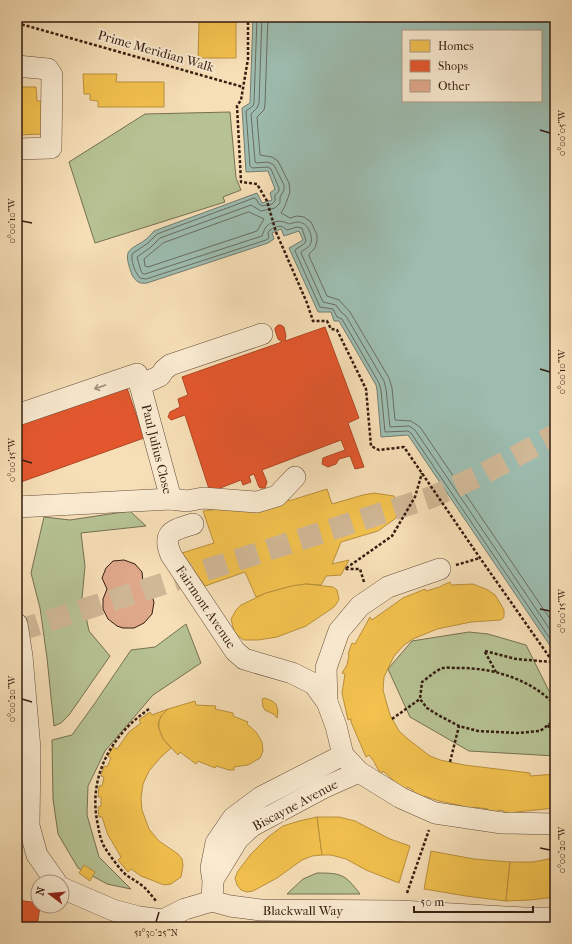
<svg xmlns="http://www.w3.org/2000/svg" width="572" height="944" font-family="'IM FELL French Canon',serif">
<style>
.green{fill:#b6c293;stroke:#767052}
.water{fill:#9dbcaf;stroke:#747c70;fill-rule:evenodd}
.homes{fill:#f2c14e;stroke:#ba903c}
.shops{fill:#e4572e;stroke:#b04625}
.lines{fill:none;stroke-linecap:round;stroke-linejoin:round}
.shore{stroke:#6a6c60;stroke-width:1}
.building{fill:#e0a88b;stroke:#361d11}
.highway-tunnel{stroke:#d0b795;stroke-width:22;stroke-dasharray:22 11;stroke-linecap:butt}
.minor-casing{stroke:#664d3a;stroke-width:22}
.path{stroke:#361d11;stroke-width:2.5;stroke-dasharray:3 2;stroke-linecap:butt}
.minor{stroke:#f9ead0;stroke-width:21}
.oneway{stroke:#a18e7a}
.ticks{fill:none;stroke:#361d11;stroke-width:1.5}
.labels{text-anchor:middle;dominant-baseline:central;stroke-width:4;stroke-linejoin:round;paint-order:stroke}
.street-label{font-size:13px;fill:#361d11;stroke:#f9ead0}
.neatline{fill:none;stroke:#361d11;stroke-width:1.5}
.ticks-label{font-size:10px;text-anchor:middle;fill:#361d11}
</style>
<rect width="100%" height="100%" fill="#f6deb6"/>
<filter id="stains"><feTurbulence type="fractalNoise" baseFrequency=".005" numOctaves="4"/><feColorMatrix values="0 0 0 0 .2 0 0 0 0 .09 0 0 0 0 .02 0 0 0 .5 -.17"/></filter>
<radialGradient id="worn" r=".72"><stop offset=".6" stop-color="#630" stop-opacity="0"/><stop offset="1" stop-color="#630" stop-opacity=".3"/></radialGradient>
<!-- green -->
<g class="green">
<path d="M230 112 236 178 241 190 223 197 225 202 95 243 69 162 145 114Z"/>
<path d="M130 511 146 526 81 533 85 566 82 598 89 631 110 656 69 715 61 723 54 726 47 658 40 608 31 573 44 517 70 520Z"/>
<path d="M186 624 201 663 153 695 105 751 88 786 87 815 99 857 131 889 107 884 78 868 58 834 53 799 52 740 72 735 95 703 131 650 155 647Z"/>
<path d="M469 632 488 634 526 645 555 703V756L469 751 410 717 388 669 412 641Z"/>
<path d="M317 873C341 873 345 874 360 894H287L303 879Z"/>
</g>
<!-- water -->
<path class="water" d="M253 17H555V653L408 435 381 437 377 390 376 385 339 321H334L331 312H318L289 248 303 240 299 231 284 236 281 229 272 233 274 239 268 243 147 283C140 284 136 282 132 275 130 269 126 259 128 253 131 247 140 244 145 240 149 237 151 234 154 231L257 193 262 203 272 200 270 193 275 189 268 171 246 172 242 108 250 103ZM403 31H541V101H403Z"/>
<!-- homes -->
<g class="homes">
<path d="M193 17H236V22H192Z"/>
<path d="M199 22H236V58H198Z"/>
<path d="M83 74H117L116 82H164V107H98V101L90 100V94H84Z"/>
<path d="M17 87H36L37 101H43V134L17 135Z"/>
<path d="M327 489 332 504 363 495 374 493 394 496 399 508 396 518 378 531 341 542 332 564 349 560 341 575 326 576 321 585 306 584 292 586 266 593 256 597 245 572 205 586 182 553 214 543 203 511 292 500Z"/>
<path d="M450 582 451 585 473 584 488 590 495 595 500 603 504 610V617L501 620 471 622 437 629 413 639 404 645 394 656 384 677 383 690 390 715 399 731 409 740 430 756 440 760 464 765 530 773V776L555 774V808L516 812 515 815 504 812V811L498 810V813L488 811V809L474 807V810L463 807V806L439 801 424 796 423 800 413 793V790L407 787 405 791 383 771 381 774 375 764V763L369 755 366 757 351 722V719L348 720 342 693 345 674 342 673 347 665 349 655 348 654 352 643 355 644 370 617 372 620 403 598 425 589 426 591 440 587 441 586Z"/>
<path d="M306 584 333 587 337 590 339 599 337 603 334 607 306 626 277 637 258 640H244L238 636 234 631 231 619 236 610 241 605 266 593 292 586Z"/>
<path d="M265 698 272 701 276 704 278 711 277 718 275 715 265 710 263 707 262 699Z"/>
<path d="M195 701 196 705 216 706 215 709 233 713V716L248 722 247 724 256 732 262 742 263 751 260 758 248 765 234 767V770H229L216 766 215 768 198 761 196 764 180 752 178 755 163 739 159 729V720L163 713 168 709Z"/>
<path d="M168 709 161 716 158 724 159 729 163 739 171 748 160 758 149 771 143 784 141 798 142 810 149 829 159 841 178 854 182 859 183 865 181 877 171 884 164 885 141 876 131 869 128 872 118 860 121 857 108 835 102 817H99L98 807 101 806V797H98L99 786H102L104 777 101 776 104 766 107 767 111 758 108 756 113 747 117 749 129 732 141 723 139 720 150 712 152 715Z"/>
<path d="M317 817 322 855 312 856 302 860 277 878 253 891 247 892 241 890 237 885 235 878 238 871 251 854 268 837 283 826 299 821Z"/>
<path d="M317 817H339L355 821 390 839 410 846 399 883 366 870 346 859 331 855H322Z"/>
<path d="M431 851 474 859 510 862 506 901 466 896 424 889Z"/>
<path d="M553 858H555V897L530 900 506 901 510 862H533Z"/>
<path d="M84 865 95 872 90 881 79 873Z"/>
</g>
<!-- shops -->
<g class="shops">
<path d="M278 325H281L284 327 286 336 285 341 325 327 359 418 348 423 364 467 355 469 350 456 339 459 336 464 328 467 322 464 323 458 345 450 341 440 262 470 267 482 265 488H261L259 487 254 474 249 476 251 482 243 485 241 480 210 492 185 415 171 420 168 417 170 412 180 407 178 399 188 395 182 377 282 342 278 339 275 330V328Z"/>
<path d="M126 385 144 438 21 482 17 471V423Z"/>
<path d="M17 900 38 903V906H40L37 927H17Z"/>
</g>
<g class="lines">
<!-- shore -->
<g class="shore">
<path d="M257 17 254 103 253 106 246 111 250 166 252 168 268 167 271 169 279 188V191L275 195V201L272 204 262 206 259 204 256 199 254 198 157 234 148 243 132 254C131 262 135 272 140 278L146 279 266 240 269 238 268 233 270 230C278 226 280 224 287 230L297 227 302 228 306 241 304 244 296 249 295 251 320 307 333 309 337 317 342 319 379 383 381 390 385 432 408 431 411 433 555 646"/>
<path d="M262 17 259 103 257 108 251 114 255 161 256 163 268 162 274 165 284 185V190L280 197V203L275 208 261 211 251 205 160 238 151 247 137 257 141 271 143 274H145L262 236C263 233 264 230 266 227 272 220 282 220 289 224 293 223 298 221 302 223 309 225 314 239 310 245 308 248 305 249 302 251L301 253 323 302 336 305 341 312 346 316 384 381 386 389 390 427 409 426 415 430 555 637"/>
<path d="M268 17 265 104 264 110 257 117 260 155 272 157 278 161 289 183 290 192 285 206 281 213 290 218 297 216 304 217 311 222 317 235V241L315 248 309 254V256L327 296 339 300 350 312 389 378 392 388 395 420 411 421 420 427 555 626"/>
<path d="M249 212 264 219 257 231 148 267 145 266 144 259 163 243Z"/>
</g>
</g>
<!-- building -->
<path class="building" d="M124 560 135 564 142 572 143 582 150 590 154 602 152 614 144 623 134 628H123L117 626 108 619 103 609V599L107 589 102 578 106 568 113 561Z"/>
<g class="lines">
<!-- highway-tunnel -->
<path class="highway-tunnel" d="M17 631 432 497 483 474 555 435"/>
<!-- minor casing -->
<g class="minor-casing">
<g id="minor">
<path d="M17 66 48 69 52 75 51 148 17 149"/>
<path d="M140 385 160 376 164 370 170 365 262 334"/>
<path d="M17 415 137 374 171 499"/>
<path d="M17 507 171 499 187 501 203 498 257 502 277 496 295 477"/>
<path d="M193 524C175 530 161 531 171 555L235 651 244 659 292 673 314 684 327 702 336 726 343 755 359 772 401 798 435 813 502 823 555 824"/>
<path d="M17 624 22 656 30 749 29 826 37 855 56 882"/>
<path d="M327 702 326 668 339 631 360 606 388 587 440 569"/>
<path d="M214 878 238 839 252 826 323 788 359 772"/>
<path d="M62 888 113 910 139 917 163 920 185 909 212 901 230 906 260 910 400 911 524 918H555"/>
<path d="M212 901 213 881 211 868 216 843 233 818 261 797 343 755"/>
</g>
</g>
<!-- path -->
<g class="path">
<path d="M248 17V59L241 100 237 106 241 182 257 184 267 201 276 232 307 303 313 321H327L331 329 337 330 366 389 371 446 379 450 404 447 480 558 555 665"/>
<path d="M17 23 243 87"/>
<path d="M456 565 480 558"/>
<path d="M364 582 360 569H345L392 536 415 497 422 473"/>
<path d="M485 651 516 659 552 662"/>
<path d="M485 652 496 672"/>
<path d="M555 705C531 679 491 667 456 668 452 668 447 667 443 668 436 670 428 678 422 682L420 699 427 708 438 715 459 726 478 731 517 733 540 731 555 720"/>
<path d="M149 709C111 735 87 778 98 825 99 833 101 841 105 848 111 857 118 867 126 875 132 879 138 882 144 887 148 891 152 896 156 901"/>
<path d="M392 719 420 699"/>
<path d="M548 725 555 739"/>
<path d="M450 762 459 726"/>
<path d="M407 893 429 830"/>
</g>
<!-- minor -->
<use href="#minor" class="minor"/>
</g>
<!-- one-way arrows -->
<defs><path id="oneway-shaft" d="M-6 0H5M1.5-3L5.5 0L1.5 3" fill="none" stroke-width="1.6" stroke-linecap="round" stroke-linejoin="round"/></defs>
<use class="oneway" href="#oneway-shaft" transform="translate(100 387) rotate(161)"/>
<!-- ticks -->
<path class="ticks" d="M540 130 550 133M22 221 32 223M540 369 550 372M22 460 32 463M540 609 550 611M22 699 32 702M540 848 550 850M156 922 159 912"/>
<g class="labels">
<!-- street labels -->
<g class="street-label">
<text transform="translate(156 51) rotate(16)">Prime Meridian Walk</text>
<text transform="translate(157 449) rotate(76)">Paul Julius Close</text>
<text transform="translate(206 607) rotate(56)">Fairmont Avenue</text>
<text transform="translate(295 805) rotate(-28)">Biscayne Avenue</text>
<text x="303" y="910">Blackwall Way</text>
</g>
</g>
<!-- margin -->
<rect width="572" height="944" fill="none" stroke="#f6deb6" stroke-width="44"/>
<!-- legend -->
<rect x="402" y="30" width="140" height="72" fill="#f9ead0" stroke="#ab9884"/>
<rect x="410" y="40" width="20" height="12" fill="#f2c14e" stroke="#ab9884"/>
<text x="438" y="50" font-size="12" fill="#361d11">Homes</text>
<rect x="410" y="60" width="20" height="12" fill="#e4572e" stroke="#ab9884"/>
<text x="438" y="70" font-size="12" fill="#361d11">Shops</text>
<rect x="410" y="80" width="20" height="12" fill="#e0a88b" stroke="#ab9884"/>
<text x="438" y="90" font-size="12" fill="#361d11">Other</text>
<!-- north arrow -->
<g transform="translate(50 894) rotate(286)"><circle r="19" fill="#f9ead0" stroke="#ab9884"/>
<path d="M0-3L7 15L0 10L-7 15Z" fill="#8f2418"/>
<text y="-6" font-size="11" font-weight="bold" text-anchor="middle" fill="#361d11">N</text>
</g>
<!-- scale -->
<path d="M414 906v6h119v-6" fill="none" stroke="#361d11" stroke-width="2"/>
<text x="420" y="906" font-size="12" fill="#361d11" stroke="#f9ead0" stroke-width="3" paint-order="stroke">50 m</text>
<rect x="22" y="22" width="528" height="900" class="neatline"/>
<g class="ticks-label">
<text transform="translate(561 133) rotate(-90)" y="4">0°00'05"W</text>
<text transform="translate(11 221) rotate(-90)" y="4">0°00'10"W</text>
<text transform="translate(561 372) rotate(-90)" y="4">0°00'10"W</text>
<text transform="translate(11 460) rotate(-90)" y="4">0°00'15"W</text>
<text transform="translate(561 611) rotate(-90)" y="4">0°00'15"W</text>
<text transform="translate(11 699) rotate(-90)" y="4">0°00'20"W</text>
<text transform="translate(561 850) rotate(-90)" y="4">0°00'20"W</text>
<text x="156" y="936">51°30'25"N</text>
</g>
<rect width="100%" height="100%" filter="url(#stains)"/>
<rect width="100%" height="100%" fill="url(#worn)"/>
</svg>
